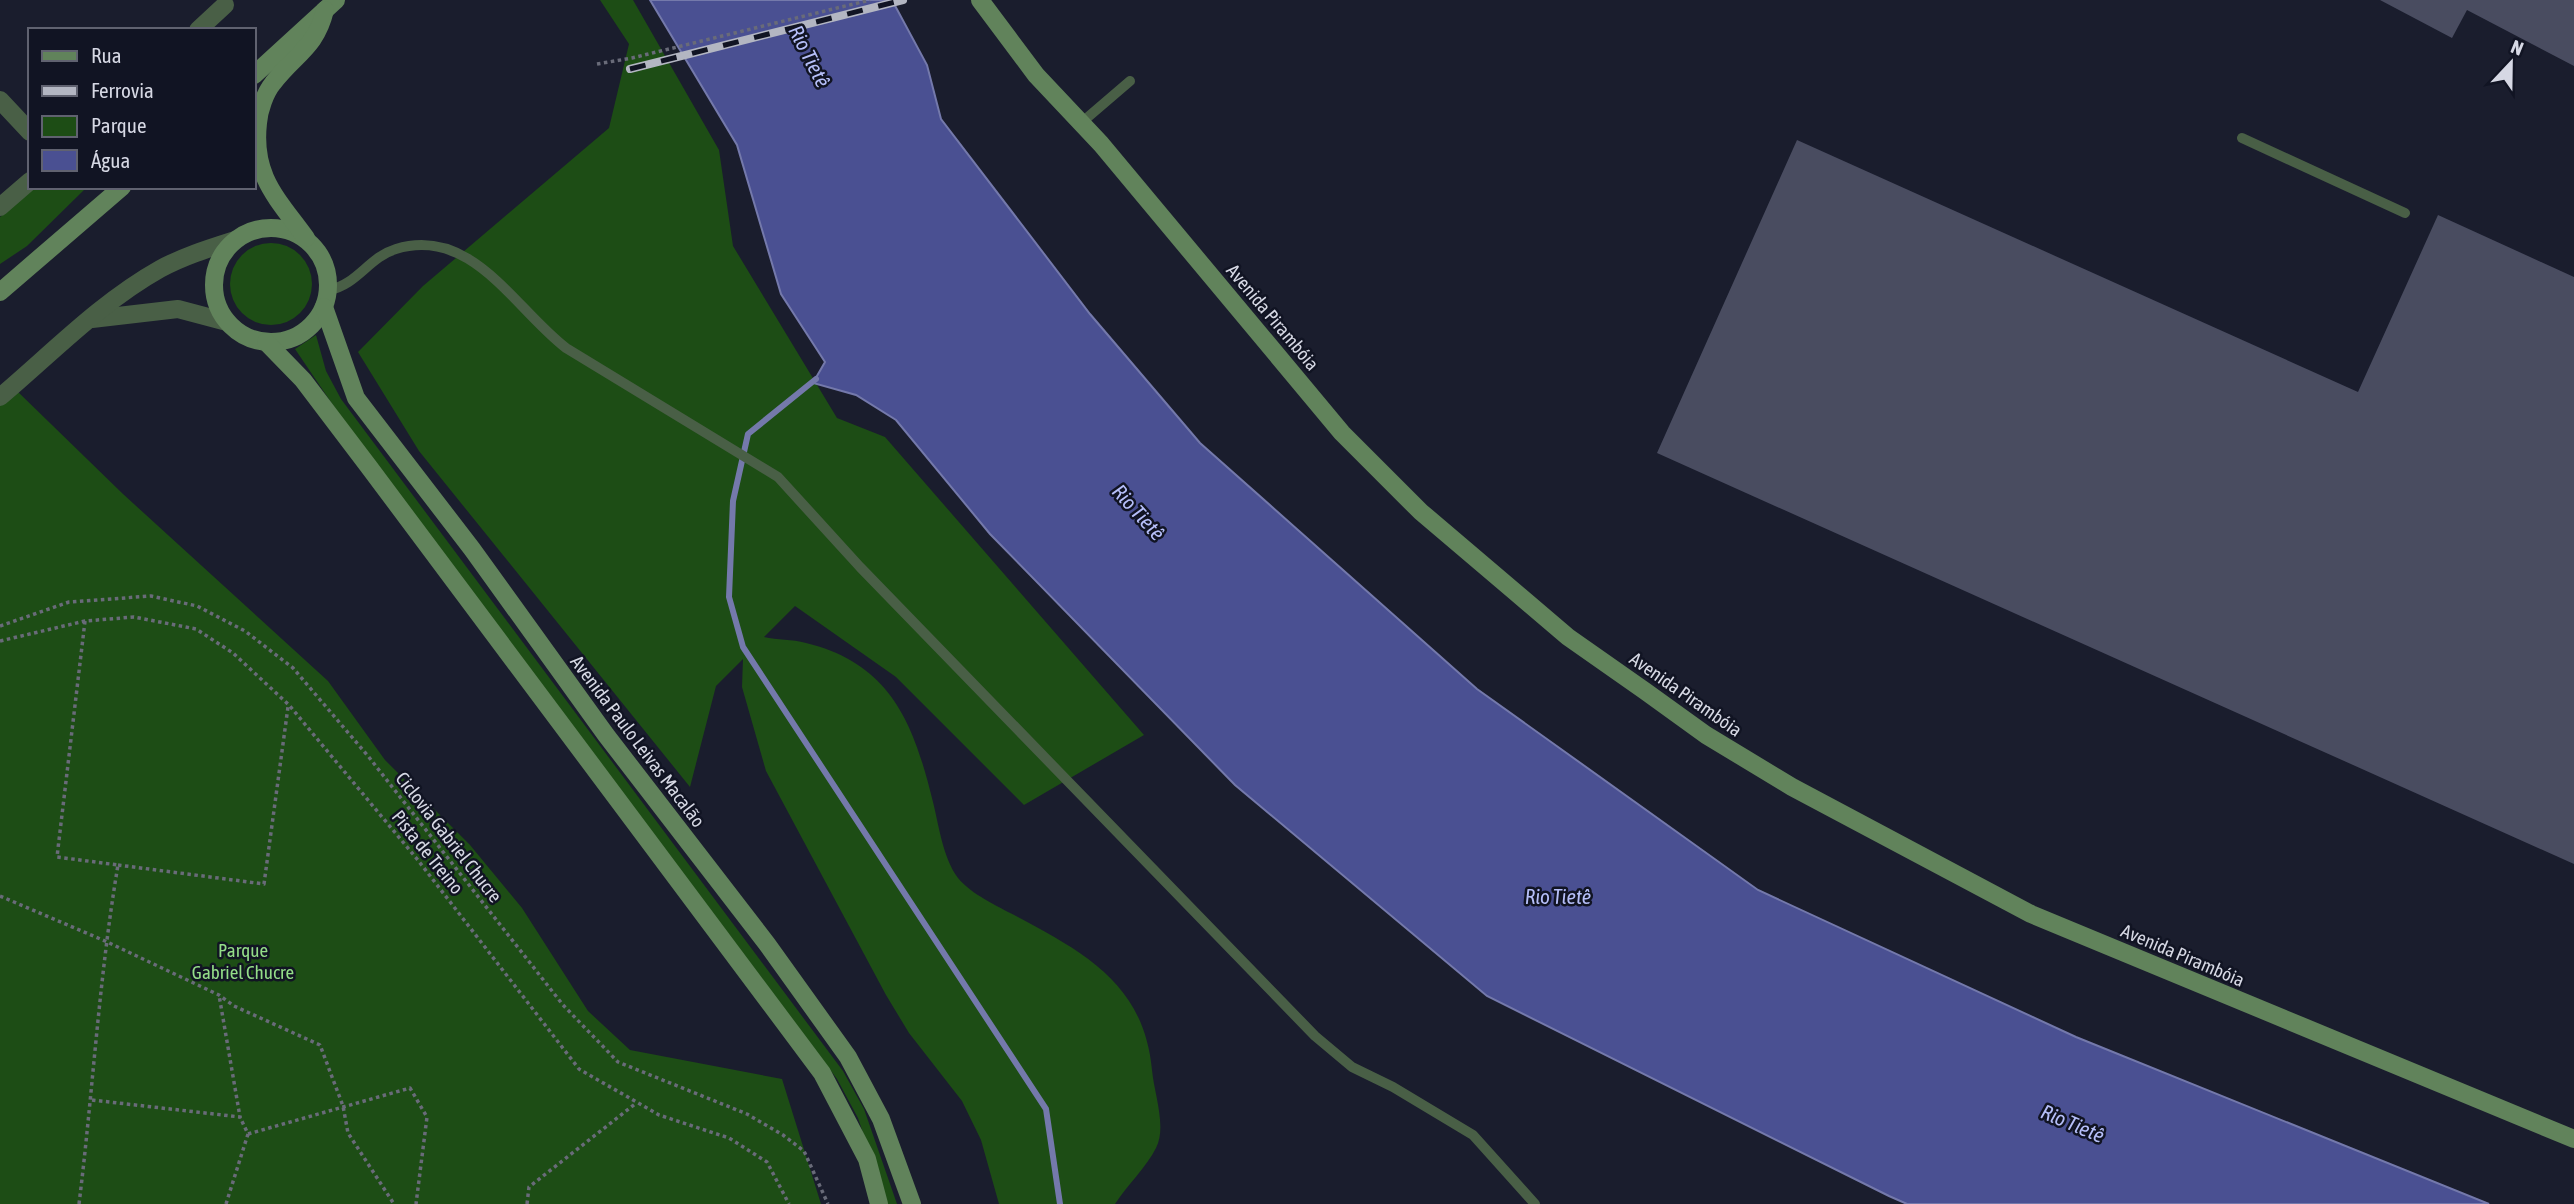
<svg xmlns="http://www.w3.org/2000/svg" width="2574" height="1204" font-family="'Asap Condensed',sans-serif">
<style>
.green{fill:#1d4d15}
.water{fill:#4a5092;stroke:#7479ab;stroke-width:2}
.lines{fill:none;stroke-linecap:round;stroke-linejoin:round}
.stream{stroke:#7479ab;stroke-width:6}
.building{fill:#494c60}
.path{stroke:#696b79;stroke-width:3.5;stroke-dasharray:3.5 3.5;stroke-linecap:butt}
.lane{stroke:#495f46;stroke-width:10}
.street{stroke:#495f46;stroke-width:18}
.secondary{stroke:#61835b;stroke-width:18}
.rail-casing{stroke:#b3b6c2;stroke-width:8}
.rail{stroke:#111423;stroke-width:5;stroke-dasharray:16;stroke-linecap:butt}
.labels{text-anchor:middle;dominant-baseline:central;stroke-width:5;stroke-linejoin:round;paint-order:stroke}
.street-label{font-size:19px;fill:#d6d8e4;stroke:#111423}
.park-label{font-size:19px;fill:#94dd88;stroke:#111423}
.water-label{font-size:21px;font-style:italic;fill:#b6bff9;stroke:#111423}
</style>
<rect width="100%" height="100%" fill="#1a1d2d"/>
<!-- green -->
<g class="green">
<path d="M600 0H633L719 150 733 246 837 418 885 437 1144 735 1024 805 896 677 795 606 764 637C777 640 792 639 806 643 892 664 914 725 933 802 939 826 943 858 958 878 971 894 997 906 1016 916 1085 953 1144 984 1152 1070 1154 1093 1167 1127 1156 1148 1147 1166 1126 1187 1115 1204H999L981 1140 962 1101 909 1033 886 995 766 771 742 687 743 659 716 686 690 787 419 451 358 352 423 286 609 128 629 44Z"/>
<path d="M34 187H87L27 246 0 264V217Z"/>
<circle cx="271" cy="284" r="41"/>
<path d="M316 335 326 371 341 399 843 1071 864 1109 897 1204H887L858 1118 837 1079 337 411 295 349Z"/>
<path d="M16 390 123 494 328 681 385 760 470 845 522 908 588 1011 630 1050 782 1079 821 1204H0V403Z"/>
</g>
<!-- water -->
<path class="water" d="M650 0H892L927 65 941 119 1090 314 1200 443 1477 689 1758 890 2076 1037 2489 1204H1907L1889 1196 1487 996 1235 785 990 534 896 420 856 395 813 383 825 362 781 294 737 145Z"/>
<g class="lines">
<!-- stream -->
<path class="stream" d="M816 379 748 434 733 501 729 597 743 647 1046 1109 1060 1204"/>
</g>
<!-- building -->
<g class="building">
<path d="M2380 0H2574V66L2467 10 2452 38Z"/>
<path d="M1797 140 2358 392 2438 215 2574 277V864L1657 453Z"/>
</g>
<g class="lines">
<!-- path -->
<g class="path">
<path d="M597 64 632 58 870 0"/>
<path d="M0 626 69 602 151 596 197 606 245 631 293 668 368 756 563 1005 618 1062 747 1114 783 1135 804 1151 828 1204"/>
<path d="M0 641 85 621 134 617 196 629 233 653 289 705 417 859 579 1069 659 1115 729 1138 767 1162 789 1204"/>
<path d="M118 865 264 884 288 707"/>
<path d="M0 896 105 941 219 995 234 1006 320 1045 343 1106 348 1133 394 1204"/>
<path d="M92 1100 240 1117 219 995"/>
<path d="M248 1134 410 1088 427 1117 416 1204"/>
<path d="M79 1204C93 1091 99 977 118 865L57 857 85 621"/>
<path d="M226 1204 248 1134 240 1117"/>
<path d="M527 1204 529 1187 635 1104"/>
</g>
<!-- lane -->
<g class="lane">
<path d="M1081 123 1130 81"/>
<path d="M2242 138 2405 213"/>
<path d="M329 290C357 285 369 257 396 249 472 226 514 308 566 348L778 477 860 567 1315 1036 1352 1067 1393 1087 1473 1135 1535 1204"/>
</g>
<!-- street -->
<g class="street">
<path d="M198 30 225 5"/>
<path d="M0 100 30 132"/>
<path d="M0 207 30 181"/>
<path d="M92 319 178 309 227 322"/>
<path d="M0 397C52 353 101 302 160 269 184 256 210 248 235 240"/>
</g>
<!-- secondary -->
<g class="secondary">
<path d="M980 0 1036 75 1101 144 1342 433 1421 512 1514 591 1568 637 1645 691 1706 735 1792 787 2031 914 2574 1139"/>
<path d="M254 75 336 0"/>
<circle cx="271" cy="285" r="57"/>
<path d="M306 238C277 198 252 176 258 123 259 110 265 93 273 83 295 54 316 48 325 10"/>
<path d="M0 292 122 187"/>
<path d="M324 307 356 398 472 549 606 735 767 944 848 1057 881 1119 912 1204"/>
<path d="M266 342 303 380 369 467 822 1073 867 1159 879 1204"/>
</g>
<!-- rail casing -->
<g class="rail-casing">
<path id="rail" d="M630 69 903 0"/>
</g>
<!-- rail -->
<use href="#rail" class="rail"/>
</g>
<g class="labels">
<!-- street labels -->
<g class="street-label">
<text transform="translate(1273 317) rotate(50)">Avenida Pirambóia</text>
<text transform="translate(1686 694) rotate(35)">Avenida Pirambóia</text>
<text transform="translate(638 741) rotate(53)">Avenida Paulo Leivas Macalão</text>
<text transform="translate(449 837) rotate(52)">Ciclovia Gabriel Chucre</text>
<text transform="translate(428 852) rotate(51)">Pista de Treino</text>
<text transform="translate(2183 955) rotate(23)">Avenida Pirambóia</text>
</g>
<!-- park labels -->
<g class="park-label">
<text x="243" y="950">Parque<tspan x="243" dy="22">Gabriel Chucre</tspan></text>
</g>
<!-- water labels -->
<g class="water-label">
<text transform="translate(810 56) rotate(63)">Rio Tietê</text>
<text transform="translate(1139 512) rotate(48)">Rio Tietê</text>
<text x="1558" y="896">Rio Tietê</text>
<text transform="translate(2073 1123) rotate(23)">Rio Tietê</text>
</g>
</g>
<!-- legend -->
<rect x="28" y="28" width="228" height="161" fill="#111423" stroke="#606270" stroke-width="2"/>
<rect x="42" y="51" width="35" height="10" fill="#61835b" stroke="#606270" stroke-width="2"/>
<text x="91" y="63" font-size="21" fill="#d6d8e4">Rua</text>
<rect x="42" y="86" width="35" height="10" fill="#b3b6c2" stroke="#606270" stroke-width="2"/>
<text x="91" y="98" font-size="21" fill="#d6d8e4">Ferrovia</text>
<rect x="42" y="116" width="35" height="21" fill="#1d4d15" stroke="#606270" stroke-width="2"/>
<text x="91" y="133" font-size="21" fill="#d6d8e4">Parque</text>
<rect x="42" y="150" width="35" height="21" fill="#4a5092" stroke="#606270" stroke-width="2"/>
<text x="91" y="168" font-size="21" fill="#d6d8e4">Água</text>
<!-- north arrow -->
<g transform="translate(2511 63) rotate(22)" stroke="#111423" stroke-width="5" paint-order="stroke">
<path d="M0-5L12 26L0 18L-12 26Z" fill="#d6d8e4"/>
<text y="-10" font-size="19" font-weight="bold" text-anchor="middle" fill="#d6d8e4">N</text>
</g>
</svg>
